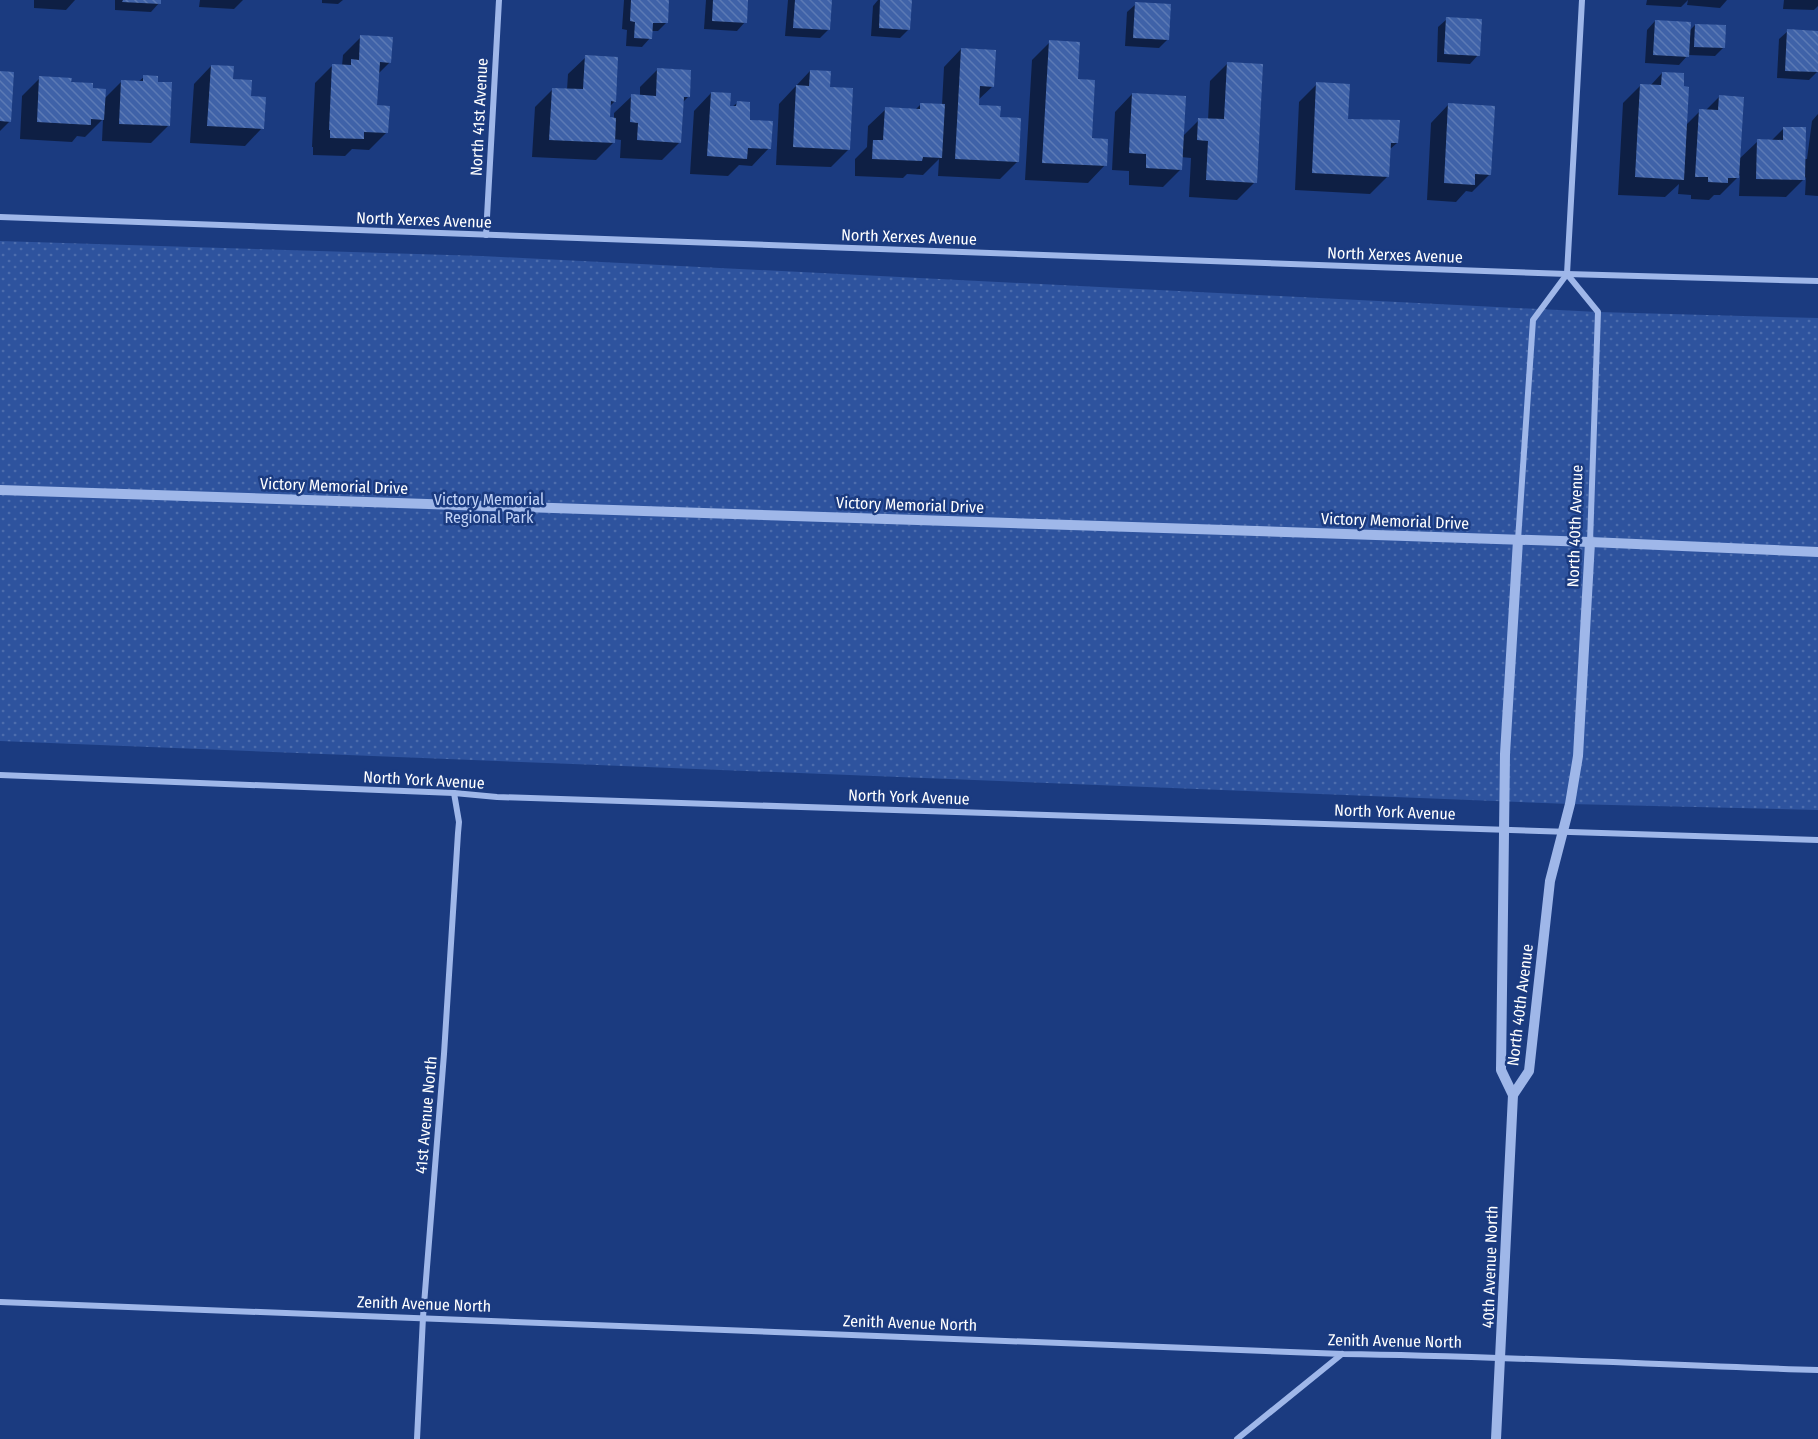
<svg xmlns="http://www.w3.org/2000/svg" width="1818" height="1439" font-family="'Fira Sans Condensed',sans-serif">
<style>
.park{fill:url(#park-dots)}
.shadow{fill:#0007}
.building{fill:url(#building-back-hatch)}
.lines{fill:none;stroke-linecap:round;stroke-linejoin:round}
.minor{stroke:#9fb7e9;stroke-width:6}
.tertiary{stroke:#9fb7e9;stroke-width:10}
.labels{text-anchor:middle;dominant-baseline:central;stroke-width:5;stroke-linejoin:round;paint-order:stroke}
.street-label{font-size:16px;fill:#fff;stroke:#1b3b80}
.park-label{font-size:16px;fill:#c3d4f7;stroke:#1b3b80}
</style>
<defs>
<pattern id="park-dots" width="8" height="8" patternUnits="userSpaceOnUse" patternTransform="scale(1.5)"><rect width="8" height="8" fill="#2e539e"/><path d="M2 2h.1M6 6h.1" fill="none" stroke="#4d6dad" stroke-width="1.8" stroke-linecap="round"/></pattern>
<pattern id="building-back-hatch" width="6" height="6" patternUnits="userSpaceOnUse" patternTransform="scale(1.5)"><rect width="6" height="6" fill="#3f62a8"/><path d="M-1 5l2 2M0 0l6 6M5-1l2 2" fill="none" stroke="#5c7ab5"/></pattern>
</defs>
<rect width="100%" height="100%" fill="#1b3b80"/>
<!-- park -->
<path class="park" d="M0 241 482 256 1598 312 1818 318V810L1570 804 0 741Z"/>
<!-- shadow -->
<g class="shadow">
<path d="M34 0H75L66 10 34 8Z"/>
<path d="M115 0H159V3L151 12 115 10Z"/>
<path d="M200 0H243L234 9 199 7Z"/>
<path d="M322 0H343L338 4 322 3Z"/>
<path d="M624 0H667L666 23 658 31H651L650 38 642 47 626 46 627 30 622 29Z"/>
<path d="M706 0H746L745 22 737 31 704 29Z"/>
<path d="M830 0 829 29 820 38 785 36 788 0Z"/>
<path d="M878 0H910L909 29 900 38 871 36 873 6Z"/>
<path d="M1647 0H1727L1720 8 1687 5 1688 0 1681 7 1646 5Z"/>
<path d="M1784 0H1818V6L1814 10 1783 9Z"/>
<path d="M1136 4 1167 40 1159 48 1125 46 1127 12Z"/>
<path d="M1447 19 1478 55 1470 64 1437 62 1438 27Z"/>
<path d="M1655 21 1689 31 1695 25 1723 48 1715 56 1688 55 1679 65 1645 63 1647 30Z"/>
<path d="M1788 31 1818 32V71L1809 80 1777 78 1779 39Z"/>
<path d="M361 37 390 62 377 75 376 107 387 132 369 150 352 149 345 156 313 155V147H312L315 83 333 65 342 66 343 55Z"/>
<path d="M1050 42 1090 140 1105 165 1088 183 1025 180 1032 60Z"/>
<path d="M961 49 993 86 977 101V106L999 118 1017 162 1000 179 938 176 939 159 923 175 907 174 903 178 855 176V159L867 147 868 126 886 109 915 110 921 104 942 105 944 67Z"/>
<path d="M586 57 615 101 610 106 609 119H614V113L632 96H640V87L658 69 688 97 682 103 680 142 662 160 620 158 621 140 614 139V142L596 160 532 157 535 107 553 89 567 90 568 74Z"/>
<path d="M1228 63 1255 182 1237 200 1189 197 1191 158 1181 157V169L1163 187 1129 185V171L1112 170 1115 112 1132 94 1183 136 1199 120H1208L1210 81Z"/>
<path d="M211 66 231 80 250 97 262 128 245 146 190 143 194 84Z"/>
<path d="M810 71 829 88 848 150 831 167 776 165 779 104Z"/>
<path d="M0 72 10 121 0 131Z"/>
<path d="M1662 73 1686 125 1700 111H1705L1719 97 1738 160 1758 141H1771L1784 128 1804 159H1807L1812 121 1818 114V196L1805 195 1806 177 1786 197 1739 196 1740 175 1720 195H1714L1709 200 1691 199V195L1678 194 1679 184 1665 197 1618 195 1623 103 1641 85 1650 86Z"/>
<path d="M144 77 168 126 151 143 102 141 103 119 85 137 77 136 72 142 20 139 22 96 40 78 91 90 104 99 122 81 138 82Z"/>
<path d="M1317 84 1346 121 1397 143 1389 150 1388 176 1370 194 1295 190 1299 102Z"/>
<path d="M711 93 728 107H732L737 103 748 121 769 148 752 166 739 165 728 176 690 174 694 111Z"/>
<path d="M1448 105 1490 174 1472 192 1466 191 1456 202 1427 200 1431 123Z"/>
</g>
<!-- building -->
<g class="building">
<path d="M123 0H161V4L122 2Z"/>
<path d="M631 0H669L668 23H653L652 39 634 38 635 22 630 21Z"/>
<path d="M713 0H748L747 23 712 21Z"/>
<path d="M795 0H832L830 30 793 28Z"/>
<path d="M880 0H912L910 30 879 28Z"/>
<path d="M1135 2 1171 4 1169 40 1133 38Z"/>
<path d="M1446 17 1482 19 1480 56 1444 54Z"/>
<path d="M1655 20 1691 22 1689 57 1653 55Z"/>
<path d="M1695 24 1726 25 1725 48 1694 47Z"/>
<path d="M1787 29 1818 31V72L1785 71Z"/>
<path d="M360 35 393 37 391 63 380 62 377 105 390 106 388 133 364 132V139L330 138V130H329L332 64 351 65V59L359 60Z"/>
<path d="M1049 40 1080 42 1078 79 1095 80 1092 138 1108 139 1107 166 1042 163Z"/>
<path d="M961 48 996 50 994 87 980 86 979 105 1001 106 1000 117 1021 118 1019 162 955 159Z"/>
<path d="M585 55 618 57 616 102 611 101 610 117 616 118 615 143 549 140 552 88 583 89Z"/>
<path d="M1227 62 1263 64 1257 183 1206 180 1208 141 1197 140 1198 118 1224 119Z"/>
<path d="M211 65 234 66 233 79 252 80 251 96 266 97 264 129 207 126Z"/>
<path d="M657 68 691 70 690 97H684L681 143 637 140 638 123 630 122 631 94 656 96Z"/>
<path d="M810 70 831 71 830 87 853 88 850 150 793 147 796 85 809 86Z"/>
<path d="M0 71 14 72 11 122 0 121Z"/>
<path d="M1662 72 1684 73V86L1689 87 1684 180 1635 177 1640 84 1661 85Z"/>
<path d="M143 75 158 76V82H172L170 126 119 124 121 80 143 81Z"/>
<path d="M39 76 72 78 71 82 93 83V88L106 89 104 120 91 119V125L37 122Z"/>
<path d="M1316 82 1350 84 1348 119 1400 120 1398 143H1391L1389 177 1312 173Z"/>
<path d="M711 92 731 93 730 106H736L737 101 750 102V120L773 121 771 149 748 148 747 159 707 156Z"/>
<path d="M1132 93 1186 96 1182 170 1146 168V154L1129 153Z"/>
<path d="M1719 95 1744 97 1739 178H1728V183L1708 182V177H1695L1699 109 1718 110Z"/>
<path d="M920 103 945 104 942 158 923 157 922 161 872 159 873 140H883L885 107 920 109Z"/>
<path d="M1448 103 1495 106 1491 175 1475 174V185L1444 183Z"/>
<path d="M1783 127H1806L1805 180 1756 179 1757 139 1783 140Z"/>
</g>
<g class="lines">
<!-- minor -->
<g class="minor">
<path d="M0 217 1567 274 1818 281"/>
<path d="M486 235 499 0"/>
<path d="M1567 274 1598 312 1590 542"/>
<path d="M1518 540 1533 320 1567 274 1582 0"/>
<path d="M0 775 454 793 497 797 1818 840"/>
<path d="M0 1302 1343 1354C1501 1356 1660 1365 1818 1370"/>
<path d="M417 1439 423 1317 444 1054 458 833 459 822 454 793"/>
<path d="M1237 1439 1342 1354"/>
</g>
<!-- tertiary -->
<g class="tertiary">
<path d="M0 490 1590 542 1818 552"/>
<path d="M1513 1095 1529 1071 1550 881 1570 804 1578 756 1590 542"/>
<path d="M1496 1439 1513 1095 1501 1070 1505 754 1518 540"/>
</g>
</g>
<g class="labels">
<!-- street labels -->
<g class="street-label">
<text transform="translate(479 117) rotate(-87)">North 41st Avenue</text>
<text transform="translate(424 220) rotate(2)">North Xerxes Avenue</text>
<text transform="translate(909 237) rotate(2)">North Xerxes Avenue</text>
<text transform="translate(1395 255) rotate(2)">North Xerxes Avenue</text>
<text transform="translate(334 486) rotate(2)">Victory Memorial Drive</text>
<text transform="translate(910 505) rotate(2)">Victory Memorial Drive</text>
<text transform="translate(1395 521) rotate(2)">Victory Memorial Drive</text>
<text transform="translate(1575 526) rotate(-88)">North 40th Avenue</text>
<text transform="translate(424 780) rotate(3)">North York Avenue</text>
<text transform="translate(909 797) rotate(2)">North York Avenue</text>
<text transform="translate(1395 812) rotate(2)">North York Avenue</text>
<text transform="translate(1520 1005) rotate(-83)">North 40th Avenue</text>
<text transform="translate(426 1115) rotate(-85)">41st Avenue North</text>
<text transform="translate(1490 1267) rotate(-88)">40th Avenue North</text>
<text transform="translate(424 1304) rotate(2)">Zenith Avenue North</text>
<text transform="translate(910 1323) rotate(2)">Zenith Avenue North</text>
<text transform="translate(1395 1341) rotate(1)">Zenith Avenue North</text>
</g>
<!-- park labels -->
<g class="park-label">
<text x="489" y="499">Victory Memorial<tspan x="489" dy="18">Regional Park</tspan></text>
</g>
</g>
</svg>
